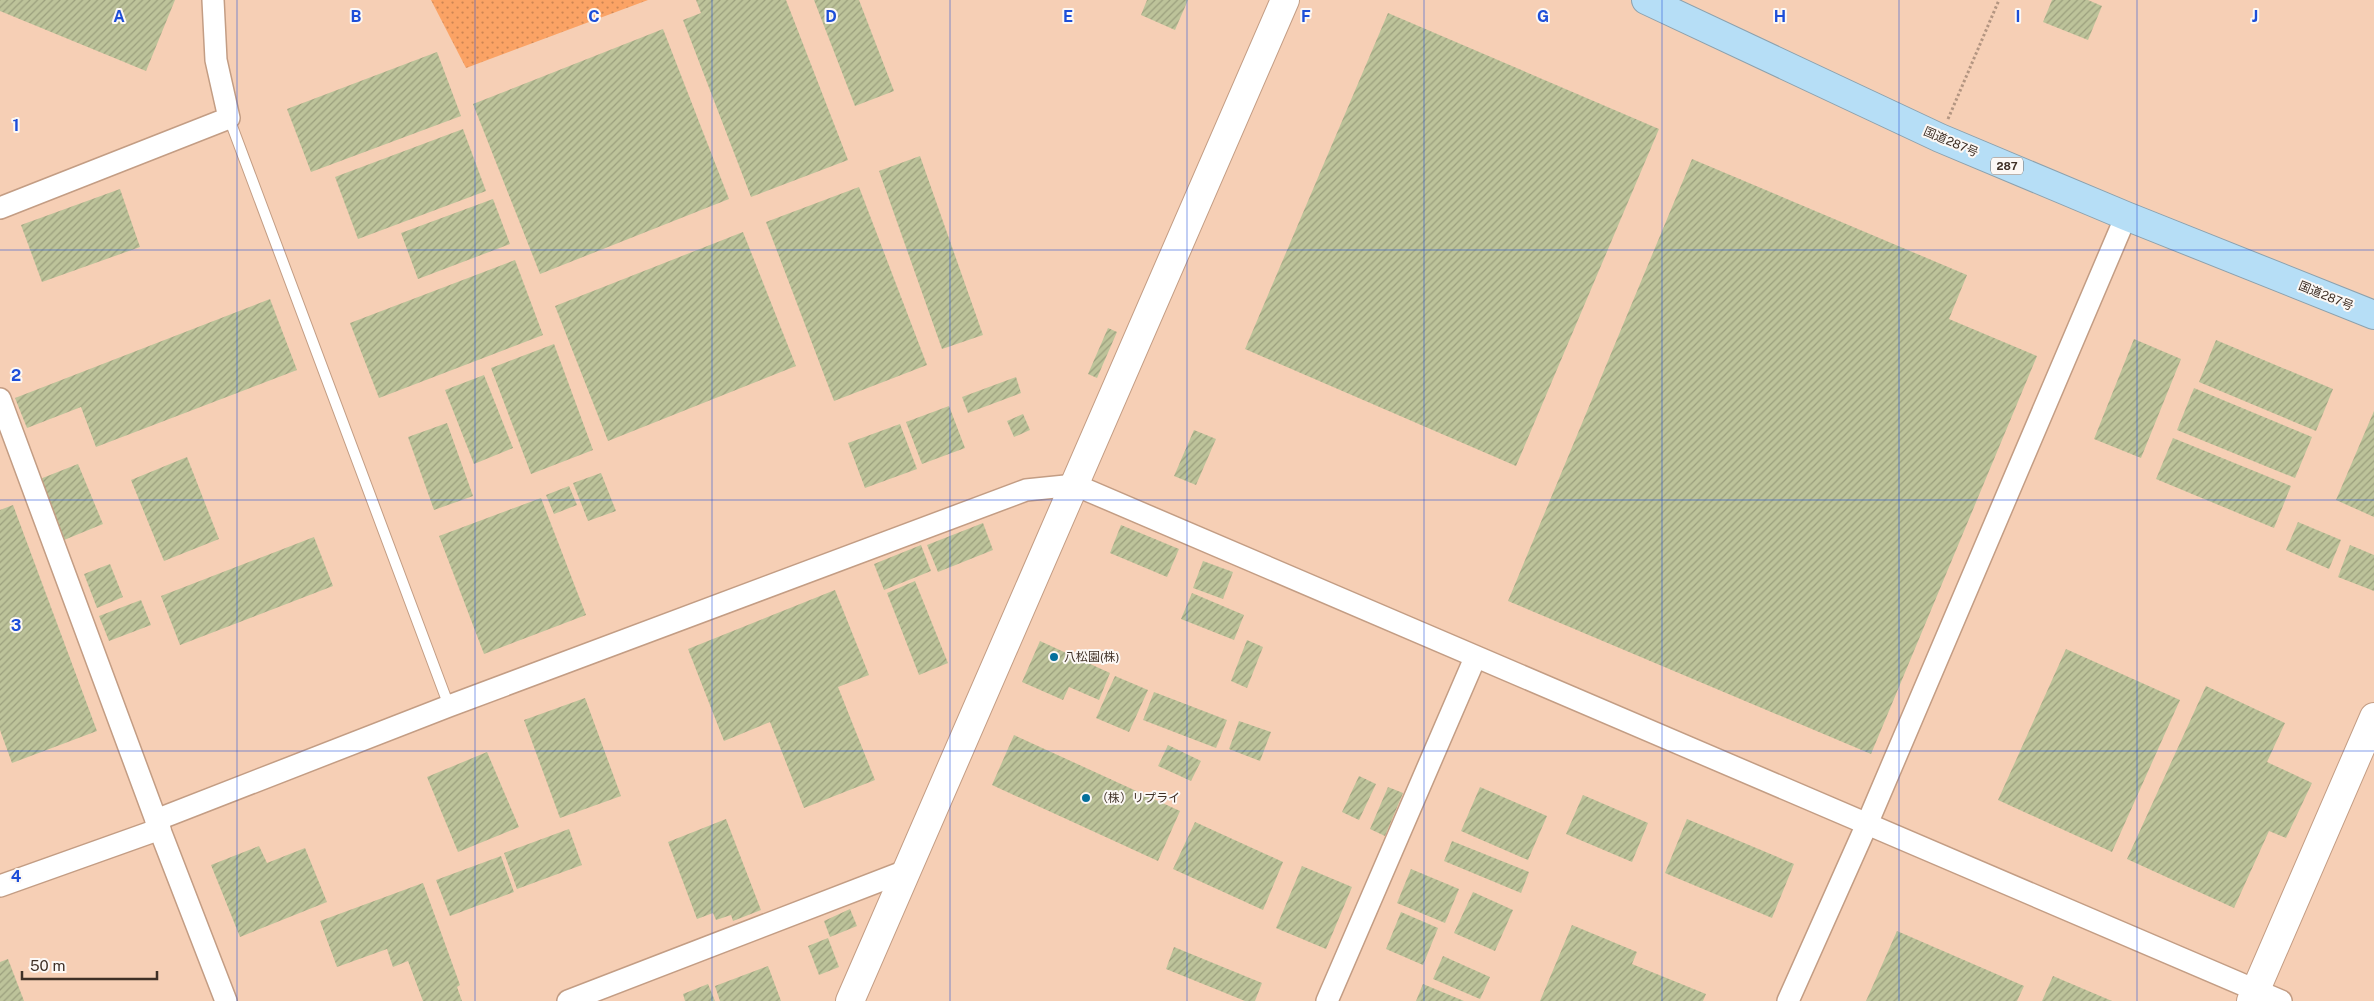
<svg xmlns="http://www.w3.org/2000/svg" width="2374" height="1001" font-family="'Public Sans','Noto Sans JP',sans-serif">
<style>
.grass{fill:url(#grass-dots)}
.building{fill:url(#building-hatch)}
.lines{fill:none;stroke-linecap:round;stroke-linejoin:round}
.lane-casing{stroke:#c39d84;stroke-width:12}
.street-casing{stroke:#c39d84;stroke-width:24}
.secondary-casing{stroke:#c39d84;stroke-width:30}
.highway-casing{stroke:#8ca1ad;stroke-width:30}
.path{stroke:#b39581;stroke-width:3;stroke-dasharray:2.5 2.5;stroke-linecap:butt}
.lane{stroke:#fff;stroke-width:10}
.street{stroke:#fff;stroke-width:21}
.secondary{stroke:#fff;stroke-width:28}
.highway{stroke:#b6def6;stroke-width:28}
.grid{fill:none;stroke:#1d4ed8;stroke-width:1;stroke-opacity:0.55}
.poi-dot{fill:#04709c;stroke:#fcf8f5;stroke-width:2}
.labels{text-anchor:middle;dominant-baseline:central;stroke-width:4;stroke-linejoin:round;paint-order:stroke}
.shield{fill:#fcf8f5;stroke:#786c64;stroke-width:1}
.shield-label{font-size:11px;font-weight:bold;fill:#3f3026}
.street-label{font-size:12px;fill:#3f3026;stroke:#fcf8f5}
.poi-label{font-size:12px;fill:#3f3026;stroke:#fcf8f5;text-anchor:start}
.grid-label{font-size:16px;text-anchor:middle;font-weight:bold;fill:#1d4ed8;stroke:#fcf8f5;stroke-width:4;stroke-linejoin:round;paint-order:stroke}
</style>
<defs>
<pattern id="grass-dots" width="8" height="8" patternUnits="userSpaceOnUse" patternTransform="scale(1.25)"><rect width="8" height="8" fill="#fba365"/><path d="M2 2h.1M6 6h.1" fill="none" stroke="#cd8553" stroke-width="1.8" stroke-linecap="round"/></pattern>
<pattern id="building-hatch" width="6" height="6" patternUnits="userSpaceOnUse" patternTransform="scale(1.25)"><rect width="6" height="6" fill="#bdc39a"/><path d="M-1 1l2-2M0 6l6-6M5 7l2-2" fill="none" stroke="#9b9f7d"/></pattern>
</defs>
<rect width="100%" height="100%" fill="#f6cfb5"/>
<!-- grass -->
<path class="grass" d="M431 0H648L466 68Z"/>
<!-- building -->
<g class="building">
<path d="M0 0H175L146 71 0 11Z"/>
<path d="M696 0H786L848 160 751 197 683 20 701 13Z"/>
<path d="M814 0H859L894 91 855 106Z"/>
<path d="M1147 0H1188L1175 30 1141 15Z"/>
<path d="M2052 0H2088L2102 6 2088 40 2043 22Z"/>
<path d="M1388 13 1659 129 1516 466 1245 349Z"/>
<path d="M663 29 729 199 540 274 473 104Z"/>
<path d="M437 52 461 116 311 172 287 109Z"/>
<path d="M463 129 486 191 358 239 335 177Z"/>
<path d="M920 156 983 335 942 349 879 171Z"/>
<path d="M1692 159 1967 275 1949 319 2037 356 1871 754 1508 601Z"/>
<path d="M859 187 927 365 834 401 766 222Z"/>
<path d="M120 189 140 247 42 282 21 225Z"/>
<path d="M493 199 510 244 418 279 401 233Z"/>
<path d="M743 232 796 366 608 441 555 306Z"/>
<path d="M515 260 543 335 379 398 350 323Z"/>
<path d="M270 299 297 370 96 447 81 407 27 428 15 398Z"/>
<path d="M1108 328 1117 332 1097 378 1088 374Z"/>
<path d="M2134 339 2181 359 2141 458 2094 439Z"/>
<path d="M2216 340 2333 389 2316 431 2199 382Z"/>
<path d="M554 344 593 450 531 474 491 368Z"/>
<path d="M484 375 513 448 474 464 445 390Z"/>
<path d="M1016 377 1021 393 968 413 962 397Z"/>
<path d="M2194 388 2312 437 2295 478 2177 430Z"/>
<path d="M949 406 965 448 922 464 906 422Z"/>
<path d="M2374 411V517L2336 500Z"/>
<path d="M1023 414 1030 430 1014 437 1007 421Z"/>
<path d="M447 423 473 496 434 510 408 437Z"/>
<path d="M900 424 917 469 865 488 848 443Z"/>
<path d="M1194 430 1216 439 1196 485 1174 476Z"/>
<path d="M2173 438 2291 486 2274 528 2156 479Z"/>
<path d="M187 457 219 539 164 561 131 480Z"/>
<path d="M78 464 103 524 64 540 40 479Z"/>
<path d="M601 473 616 511 588 521 573 483Z"/>
<path d="M569 486 577 505 554 514 546 495Z"/>
<path d="M541 498 586 615 484 654 439 536Z"/>
<path d="M13 505 97 731 12 763 0 730V510Z"/>
<path d="M2298 522 2341 540 2329 569 2286 550Z"/>
<path d="M983 523 993 550 938 572 927 545Z"/>
<path d="M1121 525 1179 549 1167 577 1110 553Z"/>
<path d="M314 537 333 586 180 645 161 596Z"/>
<path d="M921 545 931 571 884 590 874 564Z"/>
<path d="M2350 545 2374 555V591L2338 577Z"/>
<path d="M1203 561 1233 572 1223 599 1193 588Z"/>
<path d="M110 564 123 597 97 608 84 574Z"/>
<path d="M915 581 948 663 919 675 887 593Z"/>
<path d="M835 590 869 675 838 687 875 780 804 808 770 722 724 741 688 649Z"/>
<path d="M1192 593 1244 615 1234 640 1181 619Z"/>
<path d="M141 600 151 625 109 641 99 616Z"/>
<path d="M1247 640 1263 647 1247 688 1231 681Z"/>
<path d="M1040 641 1110 673 1099 700 1069 687 1063 700 1022 682Z"/>
<path d="M2066 649 2180 700 2112 852 1998 800Z"/>
<path d="M1115 676 1148 690 1129 732 1096 718Z"/>
<path d="M2206 686 2285 723 2267 762 2312 783 2286 838 2269 831 2234 908 2127 859Z"/>
<path d="M1154 692 1227 720 1216 748 1143 720Z"/>
<path d="M585 698 621 796 560 818 524 720Z"/>
<path d="M1239 721 1271 732 1260 761 1229 749Z"/>
<path d="M1014 735 1180 811 1158 861 992 785Z"/>
<path d="M1168 745 1201 761 1191 781 1158 766Z"/>
<path d="M487 752 519 827 458 852 427 777Z"/>
<path d="M1359 776 1376 784 1359 820 1342 812Z"/>
<path d="M1388 787 1403 793 1385 836 1370 829Z"/>
<path d="M1480 787 1547 816 1528 860 1461 831Z"/>
<path d="M1583 795 1648 823 1632 862 1566 834Z"/>
<path d="M726 819 761 910 733 921 731 915 716 920 713 913 697 919 668 842Z"/>
<path d="M1687 819 1794 864 1772 918 1665 873Z"/>
<path d="M1195 822 1283 862 1263 910 1173 869Z"/>
<path d="M569 829 582 865 517 889 504 853Z"/>
<path d="M1452 841 1529 872 1521 893 1444 861Z"/>
<path d="M259 846 267 863 305 848 327 902 240 937 211 865Z"/>
<path d="M501 856 514 892 450 916 436 880Z"/>
<path d="M1302 866 1352 887 1326 949 1276 928Z"/>
<path d="M1411 869 1459 889 1445 923 1397 903Z"/>
<path d="M423 883 460 985 457 987 462 1001H423L408 961 393 967 387 949 337 967 320 921Z"/>
<path d="M1473 892 1513 910 1495 951 1454 933Z"/>
<path d="M850 909 857 926 830 937 824 921Z"/>
<path d="M1401 912 1438 928 1423 965 1386 949Z"/>
<path d="M1572 925 1637 952 1632 964 1706 994 1703 1001H1540Z"/>
<path d="M1897 931 2024 986 2017 1001H1866Z"/>
<path d="M828 938 839 967 819 975 808 946Z"/>
<path d="M1174 947 1262 983 1255 1001H1245L1166 969Z"/>
<path d="M1443 956 1490 977 1480 999 1433 979Z"/>
<path d="M8 959 24 1001H0V962Z"/>
<path d="M768 966 781 1001H720L715 986Z"/>
<path d="M2053 976 2112 1001H2042Z"/>
<path d="M708 984 715 1001H685L683 994Z"/>
<path d="M1423 984 1464 1001H1416Z"/>
</g>
<g class="lines">
<!-- lane casing -->
<g class="lane-casing">
<path id="lane" d="M229 118 449 706"/>
</g>
<!-- street casing -->
<g class="street-casing">
<g id="street">
<path d="M0 208 229 118 216 60 213 0"/>
<path d="M0 399 156 820 226 1001"/>
<path d="M156 820 449 706 1026 490 1075 485 2281 1001"/>
<path d="M0 886 160 829"/>
<path d="M568 1001 908 870"/>
<path d="M1327 1001 1475 658"/>
<path d="M1788 1001 1867 824 2126 216"/>
</g>
</g>
<!-- secondary casing -->
<g class="secondary-casing">
<g id="secondary">
<path d="M850 1001 1285 0"/>
<path d="M2251 1001 2374 717"/>
</g>
</g>
<!-- highway casing -->
<g class="highway-casing">
<path id="highway" d="M1646 0 1940 138 2126 216 2374 315"/>
</g>
<!-- path -->
<path class="path" d="M1948 119 1999 0"/>
<!-- lane -->
<use href="#lane" class="lane"/>
<!-- street -->
<use href="#street" class="street"/>
<!-- secondary -->
<use href="#secondary" class="secondary"/>
<!-- highway -->
<use href="#highway" class="highway"/>
</g>
<!-- grid -->
<path class="grid" d="M237 0V1001M475 0V1001M712 0V1001M950 0V1001M1187 0V1001M1424 0V1001M1662 0V1001M1899 0V1001M2137 0V1001M0 250H2374M0 500H2374M0 751H2374"/>
<!-- markers -->
<g class="poi-dot">
<circle cx="1054" cy="657" r="5"/>
<circle cx="1086" cy="798" r="5"/>
</g>
<g class="labels">
<!-- shield labels -->
<rect class="shield" x="1991" y="157.5" width="32" height="17" rx="4"/>
<g class="shield-label">
<text x="2007" y="166">287</text>
</g>
<!-- street labels -->
<g class="street-label">
<text transform="translate(1951 142) rotate(23)">国道287号</text>
<text transform="translate(2326 296) rotate(22)">国道287号</text>
</g>
<!-- poi labels -->
<g class="poi-label">
<text x="1064" y="657">八松園(株)</text>
<text x="1096" y="798">（株）リプライ</text>
</g>
</g>
<g class="grid-label">
<text x="119" y="22">A</text>
<text x="356" y="22">B</text>
<text x="594" y="22">C</text>
<text x="831" y="22">D</text>
<text x="1068" y="22">E</text>
<text x="1306" y="22">F</text>
<text x="1543" y="22">G</text>
<text x="1780" y="22">H</text>
<text x="2018" y="22">I</text>
<text x="2255" y="22">J</text>
<text x="16" y="131">1</text>
<text x="16" y="381">2</text>
<text x="16" y="631">3</text>
<text x="16" y="882">4</text>
</g>
<!-- scale -->
<path d="M22 971v8h135v-8" fill="none" stroke="#3f3026" stroke-width="2.5"/>
<text x="30" y="971" font-size="15" fill="#3f3026" stroke="#fcf8f5" stroke-width="4" paint-order="stroke">50 m</text>
</svg>
